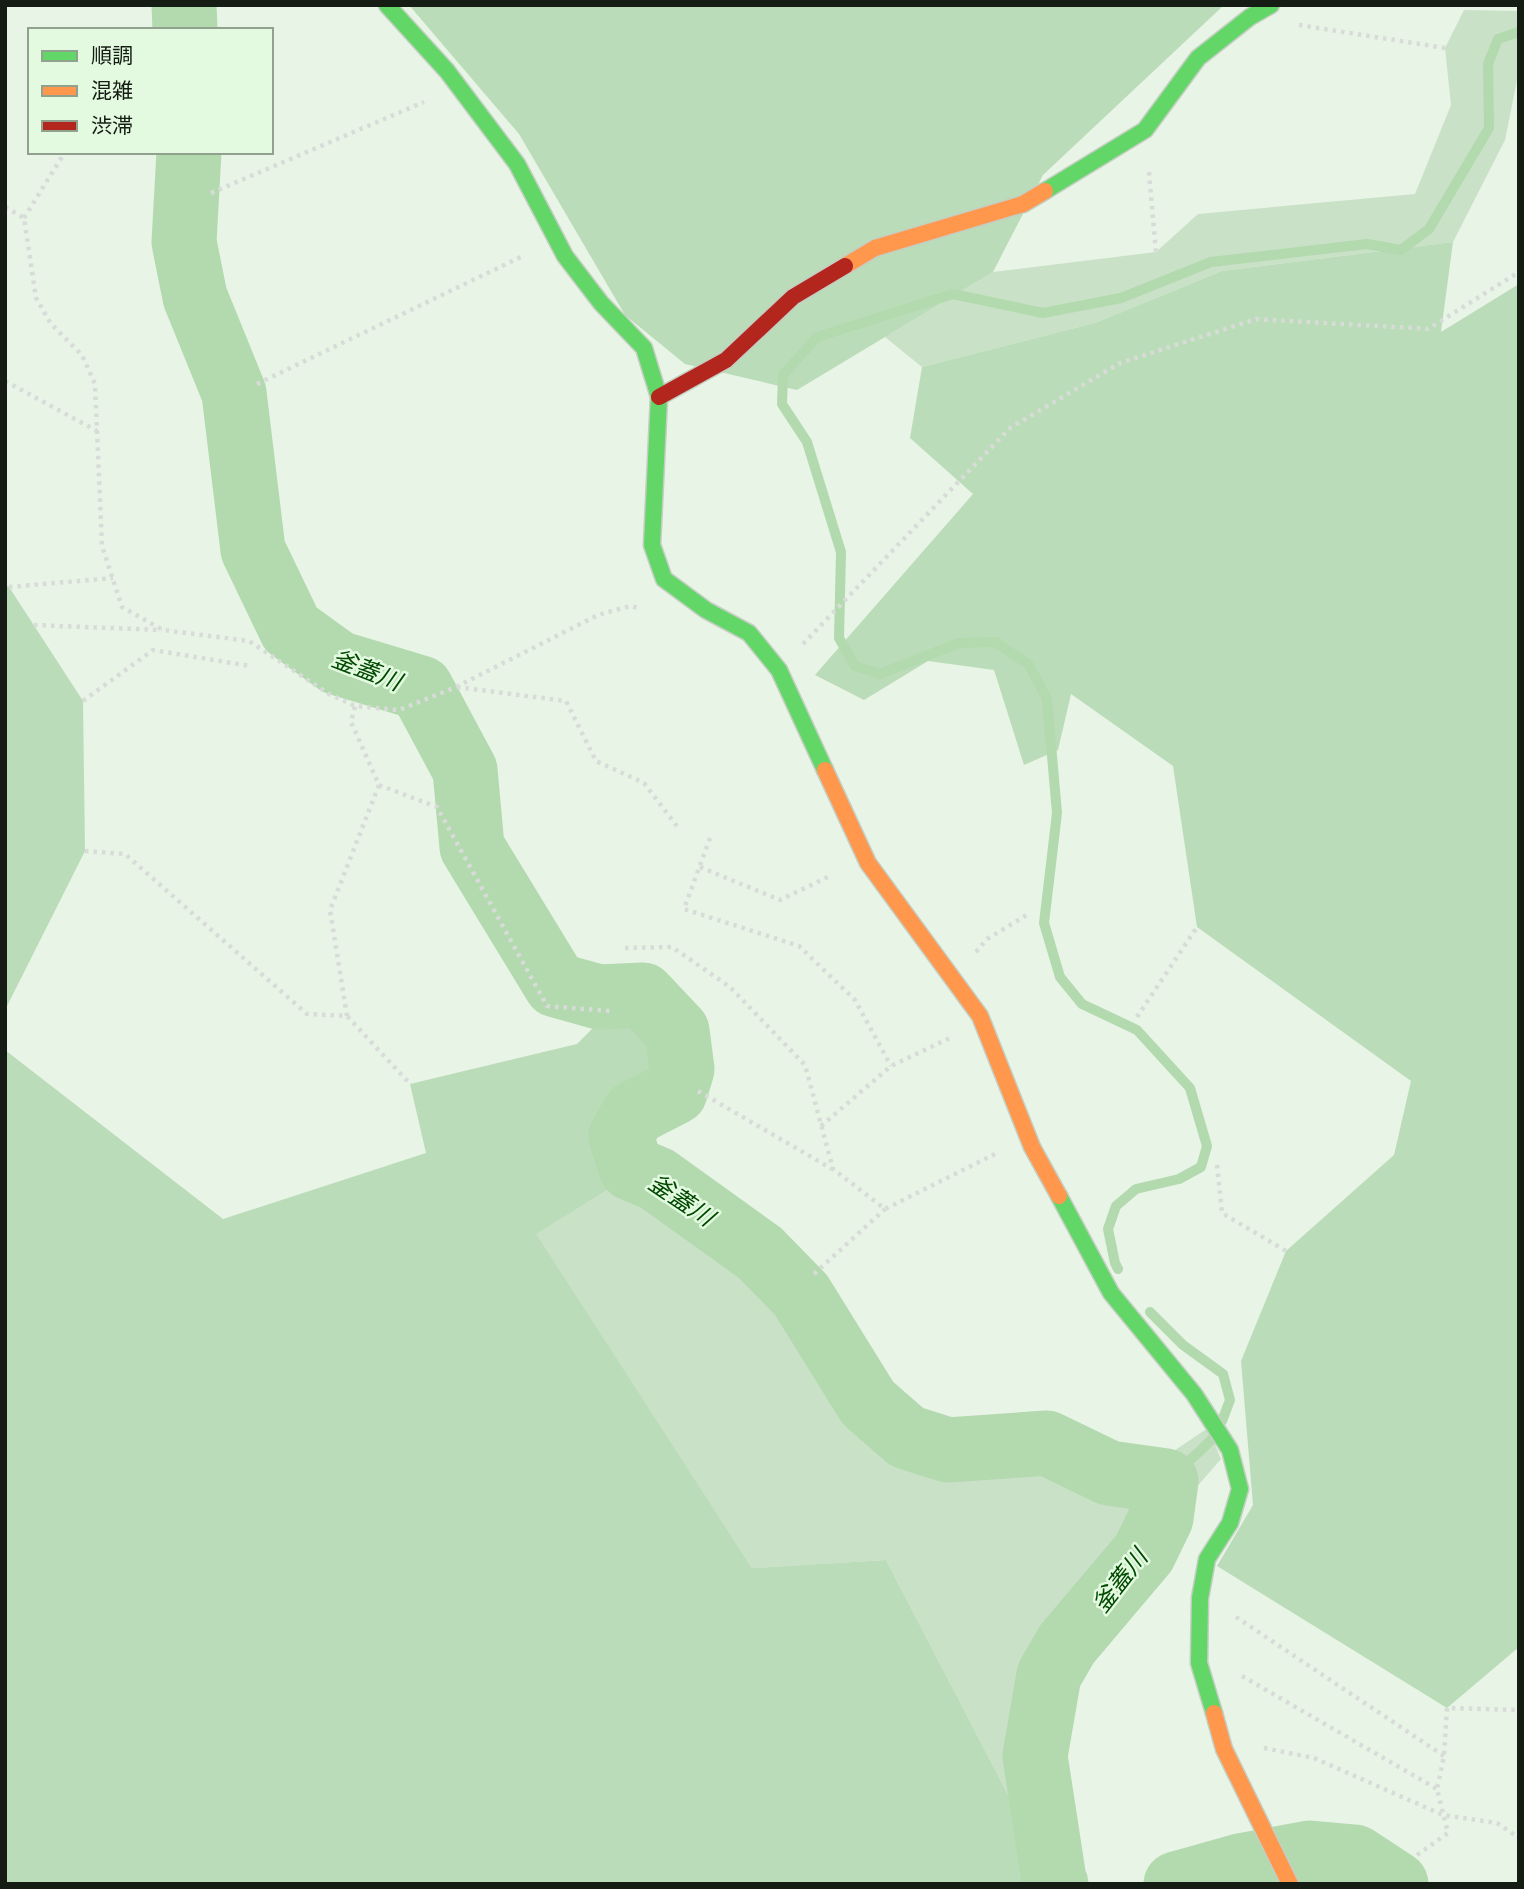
<svg xmlns="http://www.w3.org/2000/svg" width="1524" height="1889" font-family="'Noto Serif','Noto Sans JP',serif">
<style>
.green{fill:#c9e1c6}
.forest{fill:#bbdcb8}
.lines{fill:none;stroke-linecap:round;stroke-linejoin:round}
.stream{stroke:#b3d9af;stroke-width:10}
.river{stroke:#b3d9af;stroke-width:65}
.fast-casing{stroke:#c4cec3;stroke-width:19}
.slow-casing{stroke:#c4cec3;stroke-width:19}
.jam-casing{stroke:#c4cec3;stroke-width:19}
.path{stroke:#d8dcd8;stroke-width:4.5;stroke-dasharray:3.5 5;stroke-linecap:butt}
.fast{stroke:#63d668;stroke-width:16}
.slow{stroke:#ff974d;stroke-width:16}
.jam{stroke:#b3261e;stroke-width:16}
.labels{text-anchor:middle;dominant-baseline:central;stroke-width:5;stroke-linejoin:round;paint-order:stroke}
.water-label{font-size:24px;font-style:italic;fill:#004900;stroke:#e3fae0}
</style>
<rect width="100%" height="100%" fill="#e8f4e6"/>
<!-- green -->
<g class="green">
<path d="M1464 10 1519 11V70L1505 140 1453 242 1222 271 1095 323 922 367 885 337 993 272 1156 252 1198 214 1415 194 1451 105 1445 48Z"/>
<path d="M613 1115 639 1129 646 1157 814 1274 901 1414 949 1437 1054 1431 1159 1461 1208 1428 1221 1459 1194 1490 1173 1562 1064 1676 1055 1766 1017 1812 886 1560 752 1568 535 1234 612 1187Z"/>
<path d="M1302 1872 1358 1876 1365 1884H1306Z"/>
</g>
<!-- forest -->
<g class="forest">
<path d="M409 5H1224L1043 175 993 272 797 390 685 364 625 315 519 134Z"/>
<path d="M1453 242 1441 332 1519 284V1647L1447 1708 1217 1566 1253 1505 1241 1361 1286 1251 1394 1155 1411 1081 1197 927 1173 766 1071 694 1058 750 1024 765 994 670 928 661 864 700 815 675 973 494 910 438 922 367 1095 323 1222 271Z"/>
<path d="M5 585 9 587 83 701 85 851 5 1010Z"/>
<path d="M610 1011 647 1025 653 1070 613 1115 612 1187 536 1234 752 1568 886 1560 1017 1812 1033 1884H5V1050L223 1219 426 1153 410 1084 577 1044Z"/>
</g>
<g class="lines">
<!-- stream -->
<g class="stream">
<path d="M1118 1269 1115 1263 1108 1229 1116 1206 1136 1189 1179 1179 1201 1167 1207 1146 1190 1088 1137 1030 1082 1004 1060 977 1044 923 1057 813 1047 699 1029 665 996 642 959 643 880 674 855 666 839 638 841 552 807 442 782 404 783 375 817 337 953 294 1043 313 1121 298 1211 262 1367 244 1401 250 1429 229 1489 128 1488 64 1498 39 1519 32"/>
<path d="M1150 1312 1183 1345 1223 1374 1230 1400 1222 1421"/>
<path d="M1166 1481 1200 1451 1213 1438"/>
</g>
<!-- river -->
<g class="river">
<path d="M184 5 185 30"/>
<path d="M189 152 184 242 195 297 234 393 253 550 291 629 338 663 421 688 465 770 472 847 556 985 599 997 643 995 677 1031 682 1069 675 1092 634 1113 621 1136 631 1168 657 1179 760 1253 801 1295 868 1403 907 1437 948 1450 1047 1443 1109 1473 1166 1481 1161 1518 1144 1553 1067 1644 1049 1675 1035 1756 1054 1880 1056 1884"/>
<path d="M1176 1884 1240 1866 1310 1853 1355 1857 1396 1884"/>
</g>
<!-- fast casing -->
<g class="fast-casing">
<g id="fast">
<path d="M387 5 447 71 517 164 565 256 601 303 644 348 659 397 652 545 664 579 706 610 749 633 779 670 825 770"/>
<path d="M1045 191 1145 130 1198 58 1250 17 1271 5"/>
<path d="M1059 1196 1111 1293 1194 1394 1230 1450 1240 1489 1230 1523 1207 1559 1200 1598 1199 1663 1214 1713"/>
</g>
</g>
<!-- slow casing -->
<g class="slow-casing">
<g id="slow">
<path d="M845 266 875 248 1023 204 1045 191"/>
<path d="M825 770 868 863 980 1016 1032 1147 1059 1196"/>
<path d="M1214 1713 1224 1749 1290 1884"/>
</g>
</g>
<!-- jam casing -->
<g class="jam-casing">
<path id="jam" d="M659 397 726 360 793 297 845 266"/>
</g>
<!-- path -->
<g class="path">
<path d="M1299 25 1445 48"/>
<path d="M158 30 159 29"/>
<path d="M1149 172 1156 253"/>
<path d="M211 193 424 102"/>
<path d="M5 207 24 218 36 298 51 324 82 355 95 384 102 546 122 607 163 630 249 641 329 694 355 706 399 710 456 687 598 615 630 606 639 608"/>
<path d="M24 218 65 152"/>
<path d="M5 381 97 431"/>
<path d="M257 384 525 255"/>
<path d="M9 587 113 578"/>
<path d="M34 625 162 630"/>
<path d="M803 644 1010 428 1120 363 1256 319 1428 329 1519 272"/>
<path d="M457 687 566 701 596 761 644 783 680 830"/>
<path d="M83 701 153 650 250 666"/>
<path d="M379 785 437 807 547 1006 610 1011"/>
<path d="M710 838 684 909 799 946 855 1000 891 1066"/>
<path d="M85 851 125 854 307 1014 347 1016 410 1084"/>
<path d="M700 867 780 900 832 875"/>
<path d="M625 948 672 947 730 987 805 1065 833 1169 885 1209 995 1154"/>
<path d="M976 952 987 939 1030 913"/>
<path d="M347 1016 330 910 379 785 351 722 355 706"/>
<path d="M1137 1017 1197 927"/>
<path d="M698 1091 832 1169"/>
<path d="M821 1126 891 1066 950 1038"/>
<path d="M1217 1165 1222 1213 1286 1251"/>
<path d="M814 1274 885 1209"/>
<path d="M1236 1617 1444 1756"/>
<path d="M1517 1648 1519 1649"/>
<path d="M1242 1676 1437 1789"/>
<path d="M1264 1748 1314 1758 1443 1815 1497 1823 1519 1838"/>
<path d="M1417 1855 1448 1833 1437 1789 1444 1756 1447 1708 1519 1710"/>
</g>
<!-- fast -->
<use href="#fast" class="fast"/>
<!-- slow -->
<use href="#slow" class="slow"/>
<!-- jam -->
<use href="#jam" class="jam"/>
</g>
<g class="labels">
<!-- water labels -->
<g class="water-label">
<text transform="translate(367 669) rotate(21)">釜蓋川</text>
<text transform="translate(682 1199) rotate(34)">釜蓋川</text>
<text transform="translate(1119 1580) rotate(-52)">釜蓋川</text>
</g>
</g>
<!-- border -->
<rect width="1524" height="1889" fill="none" stroke="#141c13" stroke-width="14"/>
<!-- legend -->
<rect x="28" y="28" width="245" height="126" fill="#e3fae0" stroke="#90a18e" stroke-width="2"/>
<rect x="42" y="51" width="35" height="10" fill="#63d668" stroke="#90a18e" stroke-width="2"/>
<text x="91" y="63" font-size="21" fill="#141c13">順調</text>
<rect x="42" y="86" width="35" height="10" fill="#ff974d" stroke="#90a18e" stroke-width="2"/>
<text x="91" y="98" font-size="21" fill="#141c13">混雑</text>
<rect x="42" y="121" width="35" height="10" fill="#b3261e" stroke="#90a18e" stroke-width="2"/>
<text x="91" y="133" font-size="21" fill="#141c13">渋滞</text>
</svg>
